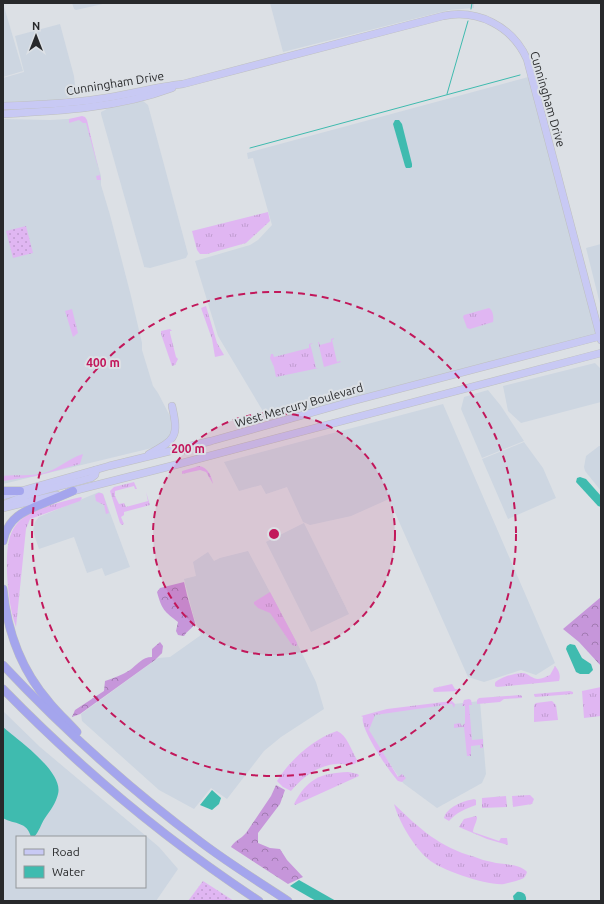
<svg xmlns="http://www.w3.org/2000/svg" width="604" height="904" font-family="Ubuntu,sans-serif">
<style>
.built{fill:#cdd6e1;fill-rule:evenodd}
.grass{fill:url(#grass-tufts)}
.forest{fill:url(#forest-crowns)}
.park{fill:url(#park-dots)}
.water{fill:#3fbbaf}
.lines{fill:none;stroke-linecap:round;stroke-linejoin:round}
.stream{stroke:#3fbbaf;stroke-width:1}
.major-casing{stroke:#bebfbf;stroke-width:8}
.highway-casing{stroke:#bebfbf;stroke-width:9}
.major{stroke:#c8c9f4;stroke-width:7}
.highway{stroke:#a4a5ed;stroke-width:8}
.ring{fill:none;stroke:#c2185b;stroke-width:2;stroke-dasharray:7 5}
.labels{text-anchor:middle;dominant-baseline:central;stroke-width:4;stroke-linejoin:round;paint-order:stroke}
.street-label{font-size:12px;fill:#28292b;stroke:#dce0e5}
.centre{fill:#c2185b;stroke:#dce0e5;stroke-width:2}
.ring-label{font-size:12px;text-anchor:middle;font-weight:bold;fill:#c2185b;stroke:#dce0e5;stroke-width:4;stroke-linejoin:round;paint-order:stroke}
</style>
<defs>
<pattern id="grass-tufts" width="24" height="20" patternUnits="userSpaceOnUse"><rect width="24" height="20" fill="#e0b6f2"/><path d="M3 7l-1-3M5 7V3M7 7l1-3M15 17l-1-3M17 17v-4M19 17l1-3" fill="none" stroke="#c09cd0"/></pattern>
<pattern id="forest-crowns" width="20" height="18" patternUnits="userSpaceOnUse"><rect width="20" height="18" fill="#c696da"/><path d="M2 6a3 3 0 1 1 6 0M12 15a3 3 0 1 1 6 0" fill="none" stroke="#a17ab1"/></pattern>
<pattern id="park-dots" width="8" height="8" patternUnits="userSpaceOnUse"><rect width="8" height="8" fill="#e0b6f2"/><path d="M2 2h.1M6 6h.1" fill="none" stroke="#c09cd0" stroke-width="1.8" stroke-linecap="round"/></pattern>
</defs>
<rect width="100%" height="100%" fill="#dce0e5"/>
<!-- built -->
<g class="built">
<path d="M3 3 23 71 3 77Z"/>
<path d="M72 3H107L76 10 74 9Z"/>
<path d="M270 3H474V8L449 10 283 52Z"/>
<path d="M60 24 74 76 76 96 52 101 3 102V78L24 72 15 36Z"/>
<path d="M532 76 600 335 270 423 218 336 195 261 250 245 258 240 272 225 253 158 248 159 247 153Z"/>
<path d="M143 101 148 105 188 254 186 258 150 268 144 267V266L101 114V112L107 109Z"/>
<path d="M85 118 101 176V185L110 215 130 292 142 343V350L153 386 158 393 172 420 173 427 171 435 165 442 156 447 3 484V119L50 120Z"/>
<path d="M601 244V308L586 248Z"/>
<path d="M595 363 600 368 601 373V402L521 423 508 411 503 386Z"/>
<path d="M488 390 501 406 524 441 482 458 461 409 464 397Z"/>
<path d="M443 404 555 663 536 675 521 670 484 682 468 677 389 499 351 516 310 525 303 522 287 487 266 494 261 485 239 491 224 462Z"/>
<path d="M524 442 543 468 556 498 508 519 482 459Z"/>
<path d="M599 446H601V491L585 471 584 467 586 456Z"/>
<path d="M99 492 103 494 130 567 105 576 102 568 87 573 74 537 39 549 33 531 35 522 39 517Z"/>
<path d="M304 523 349 614 311 632 266 542Z"/>
<path d="M248 551 297 643 316 682 324 709 281 737 264 751 227 799 211 788 194 809 159 790 82 721 81 714 158 658 170 657 201 635 194 618 184 579 196 576 193 562 208 552 214 561 220 558Z"/>
<path d="M480 701 486 774 482 783 437 808 403 783 367 730 375 713Z"/>
<path d="M3 711 40 747 159 847 178 869 156 901H3ZM17 837H145V887H17Z"/>
</g>
<!-- grass -->
<g class="grass">
<path d="M82 116 85 117 87 120 101 180H97L96 176 100 175 86 123H83L79 120 69 123V119Z"/>
<path d="M268 212 270 221 246 243 207 254H200L197 250 192 231Z"/>
<path d="M206 306 217 343 224 355 215 357 212 339 201 308Z"/>
<path d="M489 308C493 310 494 318 493 322L470 329 467 328 463 317 464 315Z"/>
<path d="M72 309 78 333 73 337 65 311Z"/>
<path d="M170 329 172 331H170V333L176 357 178 359 175 365 172 366 161 334V331Z"/>
<path d="M334 338V339L332 340 337 362 340 361 341 362 324 367 318 342H319L320 345 331 342V339Z"/>
<path d="M313 343 310 345 311 347 316 368H319L276 377 274 367 270 358 271 354H273L274 357 309 348V344Z"/>
<path d="M83 454 80 464 36 476 3 481V476C17 474 33 477 47 472 60 468 69 458 83 454Z"/>
<path d="M199 466C208 467 212 477 213 484L206 472 200 470 182 474V471Z"/>
<path d="M134 482 137 489H135L134 486 115 491V496L119 504 124 503 126 507 148 501 146 492 150 505 124 512V515L121 517 124 524 122 525 120 523 110 491 114 487Z"/>
<path d="M98 493H101L103 494 109 513 106 514 104 505 96 501 95 495Z"/>
<path d="M81 497 82 498 80 501 30 519 26 529 16 627C10 610 8 591 7 573 6 533 11 517 51 505 61 502 71 499 81 497Z"/>
<path d="M270 592 297 643V646H295L292 645 270 613 258 608 254 604V602Z"/>
<path d="M555 666C559 670 561 676 559 681L497 687 495 686V683C498 678 517 672 524 673 528 674 533 679 538 679 542 679 547 676 550 675Z"/>
<path d="M452 684 455 689H460L461 691 434 692 433 690 434 688Z"/>
<path d="M601 687V716L584 718 582 691Z"/>
<path d="M570 691 573 692V694L535 697 534 695V694Z"/>
<path d="M520 695 522 696V698L504 699 500 702 477 704V700L479 698Z"/>
<path d="M469 699 471 700 472 705H469L472 740 483 739V748H480V745L471 746V756H467L464 727 454 728V724L460 723 462 726 465 723V706H462L464 700Z"/>
<path d="M452 701 455 704 454 708 452 704 375 715 369 730 398 777 402 774 406 778 402 782 398 781C390 773 359 727 363 717L361 716 387 709Z"/>
<path d="M552 701 556 705 558 720 534 722V705L536 703Z"/>
<path d="M337 731C347 735 351 750 357 760L356 763C350 767 344 763 337 764 318 765 303 777 291 791L283 787 277 781C290 760 313 739 337 731Z"/>
<path d="M348 772 358 774 359 776 295 805 294 804C307 779 320 773 348 772Z"/>
<path d="M530 795 534 799 532 804 513 807 512 796Z"/>
<path d="M506 796 507 807 482 808V798Z"/>
<path d="M474 799 476 800V805C465 809 457 812 449 821L444 818C447 807 463 801 474 799Z"/>
<path d="M394 804C420 829 439 847 475 857 480 859 486 861 492 862 502 865 520 863 527 872 525 879 522 879 516 881 512 882 508 883 504 884 488 886 440 870 428 859 414 847 399 822 394 804Z"/>
<path d="M476 816 477 817C477 822 473 827 473 832L499 841 501 838H507L508 845 487 839 459 827 464 819Z"/>
</g>
<!-- forest -->
<g class="forest">
<path d="M184 582 187 595 195 623C193 628 187 631 184 636L178 635 176 631 178 622C164 611 162 610 157 592L160 588Z"/>
<path d="M601 597V666L579 642 563 629Z"/>
<path d="M160 642 163 646 162 653 155 660 80 714 72 717 75 710 104 691 105 681C114 678 122 675 130 670 137 665 142 657 152 657V649Z"/>
<path d="M276 785 285 790 280 804 258 833V843L270 848 280 849 287 860 303 877 288 884 231 847C234 841 241 839 246 833L271 796Z"/>
</g>
<!-- park -->
<g class="park">
<path d="M26 226 33 253 13 258 6 231Z"/>
<path d="M203 881 234 901H188Z"/>
</g>
<!-- water -->
<g class="water">
<path d="M395 120H399L402 124 412 164V167L410 168H406L405 166 393 124Z"/>
<path d="M580 477 586 479 601 496V507L598 506 576 482 577 478Z"/>
<path d="M570 644 575 645 582 658 591 664 593 670 589 674H580L576 672 566 649 567 646Z"/>
<path d="M3 727C18 740 64 772 58 794 56 803 50 811 45 818 41 824 39 832 34 837H31C27 821 15 825 3 818Z"/>
<path d="M212 790 221 798 219 804 212 810 200 805Z"/>
<path d="M299 880 336 901H316L290 886Z"/>
<path d="M517 892C523 891 527 895 526 901H514L513 896Z"/>
</g>
<g class="lines">
<!-- stream -->
<g class="stream">
<path d="M471 9 472 3"/>
<path d="M447 94 468 21"/>
<path d="M250 148 520 75"/>
</g>
<!-- major casing -->
<g class="major-casing">
<g id="major">
<path d="M3 106C35 105 67 104 98 99 127 95 155 87 183 84L443 16C478 9 512 26 527 59L601 340"/>
<path d="M3 114C60 111 118 108 172 88"/>
<path d="M149 454C176 439 179 437 172 406"/>
<path d="M69 492 175 465 601 353"/>
<path d="M3 496 109 466 211 441 353 401 601 336"/>
<path d="M3 505C31 492 62 486 91 478L95 475 96 470"/>
<path d="M3 508 57 495"/>
</g>
</g>
<!-- highway casing -->
<g class="highway-casing">
<g id="highway">
<path d="M3 491H20"/>
<path d="M3 541C8 517 24 511 44 503 54 499 64 495 73 491"/>
<path d="M3 589C7 631 22 671 49 702 58 713 68 722 77 732"/>
<path d="M3 665C64 730 131 790 202 843 230 864 259 882 288 901"/>
<path d="M3 689C81 769 166 840 259 901"/>
</g>
</g>
<!-- major -->
<use href="#major" class="major"/>
<!-- highway -->
<use href="#highway" class="highway"/>
</g>
<!-- distance rings -->
<circle cx="274" cy="534" r="121" fill="#c2185b" fill-opacity=".12"/>
<g class="ring">
<circle cx="274" cy="534" r="121"/>
<circle cx="274" cy="534" r="242"/>
</g>
<g class="labels">
<!-- street labels -->
<g class="street-label">
<text transform="translate(115 83) rotate(-9)">Cunningham Drive</text>
<text transform="translate(548 99) rotate(74)">Cunningham Drive</text>
<text transform="translate(299 405) rotate(-16)">West Mercury Boulevard</text>
</g>
</g>
<circle cx="274" cy="534" r="6" class="centre"/>
<g class="ring-label">
<text x="103" y="367">400 m</text>
<text x="188" y="453">200 m</text>
</g>
<!-- border -->
<rect width="604" height="904" fill="none" stroke="#28292b" stroke-width="8"/>
<!-- legend -->
<rect x="16" y="836" width="130" height="52" fill="#dce0e5" stroke="#94979b"/>
<rect x="24" y="849" width="20" height="6" fill="#c8c9f4" stroke="#94979b"/>
<text x="52" y="856" font-size="12" fill="#28292b">Road</text>
<rect x="24" y="866" width="20" height="12" fill="#3fbbaf" stroke="#94979b"/>
<text x="52" y="876" font-size="12" fill="#28292b">Water</text>
<!-- north arrow -->
<g transform="translate(36 36)" stroke="#dce0e5" stroke-width="3" paint-order="stroke">
<path d="M0-3L7 15L0 10L-7 15Z" fill="#28292b"/>
<text y="-6" font-size="11" font-weight="bold" text-anchor="middle" fill="#28292b">N</text>
</g>
</svg>
